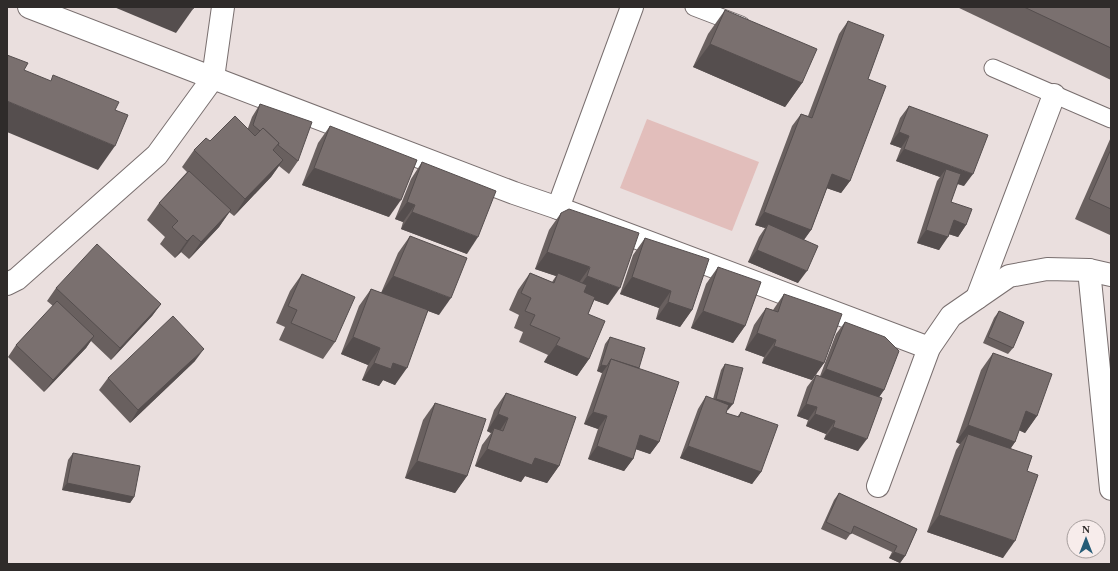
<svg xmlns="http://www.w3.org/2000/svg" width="1118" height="571" font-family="'Times New Roman',serif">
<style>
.green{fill:#e2bebb}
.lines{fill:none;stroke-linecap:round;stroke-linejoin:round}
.lane-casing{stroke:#796f6f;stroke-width:19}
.street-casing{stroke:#796f6f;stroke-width:24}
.lane{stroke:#fff;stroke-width:17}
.street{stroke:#fff;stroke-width:22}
.wall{fill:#69605f}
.shaded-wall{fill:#554e4e}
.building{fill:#7a706f;stroke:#554e4e}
</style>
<rect width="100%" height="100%" fill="#eadfde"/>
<!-- green -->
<path class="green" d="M647 119 759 162 732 231 620 188Z"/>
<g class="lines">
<!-- lane casing -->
<g class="lane-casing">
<g id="lane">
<path d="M694 7 741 25"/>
<path d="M993 68 1111 119"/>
</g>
</g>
<!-- street casing -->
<g class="street-casing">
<g id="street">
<path d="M29 7 213 78 514 193 558 208 929 348"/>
<path d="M558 208 632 7"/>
<path d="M1089 270 1111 489"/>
<path d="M7 284 17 279 157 155 213 78 223 7"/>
<path d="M977 298 1054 95"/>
<path d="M878 486 929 348 951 316 1009 276 1047 269 1089 270 1111 275"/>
</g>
</g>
<!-- lane -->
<use href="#lane" class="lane"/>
<!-- street -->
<use href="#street" class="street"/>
</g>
<!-- wall -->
<g class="wall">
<path d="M957 7H1111V80Z"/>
<path d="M725 10 802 83 785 107 693 67 708 34Z"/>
<path d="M848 21 868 79 850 181 841 193 827 188 811 230 804 240 798 283 748 262 759 237 765 228 755 225 792 126 801 114 808 116 839 34Z"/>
<path d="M260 104 298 161 289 174 279 166 271 177 234 216 229 212 219 227 189 259 181 252 175 258 160 244 165 237 147 220 159 203 187 172 182 167 194 150 210 141 248 128 252 117Z"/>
<path d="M909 106 964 186 957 184 951 202 966 225 958 237 949 234 939 250 917 243 937 181 940 177 896 161 901 148 890 144 900 118Z"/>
<path d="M330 126 389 217 302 185 318 143Z"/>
<path d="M1111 137V234L1110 235 1075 219Z"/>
<path d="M422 162 467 254 401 229 403 222 395 219 411 179Z"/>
<path d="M561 213 608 305 594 300 588 314 589 359 577 376 544 362 548 355 519 342 523 332 514 328 519 315 509 310 518 290 530 273 552 282 556 276 535 269 549 230Z"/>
<path d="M410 236 439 315 428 311 395 385 383 380 379 386 362 380 368 365 341 354 359 306 371 289 381 293 398 253Z"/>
<path d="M645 238 692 310 680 327 656 319 659 308 620 294 633 255Z"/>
<path d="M718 267 745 326 733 343 691 328 706 284Z"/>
<path d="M302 274 335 342 323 359 279 340 285 327 276 323 290 291Z"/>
<path d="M56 288 161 304 152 316 111 360 91 341 86 348 44 392 8 357 16 345 53 306 47 301Z"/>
<path d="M784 294 824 363 812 380 762 363 764 357 745 350 754 325 766 308 773 310Z"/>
<path d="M999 311 1013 348 1008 354 983 343 994 318Z"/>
<path d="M845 322 884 390 879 397 858 451 824 439 826 434 806 426 808 420 797 416 807 387 816 375 820 376 836 334Z"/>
<path d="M610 337 639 368 659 442 650 454 636 449 633 459 624 471 588 459 598 429 584 424 602 373 597 371 605 344Z"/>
<path d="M993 353 1037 416 1025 433 1019 430 1015 442 1011 448 1027 471 1003 558 927 532 956 450 960 444 956 442 981 370Z"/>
<path d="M195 361 130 423 99 390 108 378Z"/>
<path d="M725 364 728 410H727L726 413 737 417 741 412 761 472 752 484 680 458 698 409 706 396 713 399 721 370Z"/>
<path d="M506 393 559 466 547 483 525 476 521 482 475 466 482 445 491 433 487 431 494 410Z"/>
<path d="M435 403 467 476 455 493 405 478 423 420Z"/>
<path d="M73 453 134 497 130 503 62 490 68 460Z"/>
<path d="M839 493 917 529 905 556 900 563 889 558 892 552 851 533 846 540 821 529 834 500Z"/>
</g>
<!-- shaded-wall -->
<g class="shaded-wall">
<path d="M114 7H188L193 9 176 33Z"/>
<path d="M710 44 802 83 785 107 693 67Z"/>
<path d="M7 101 115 146 98 170 7 132Z"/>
<path d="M899 132 909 136 901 148 890 144Z"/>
<path d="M904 149 973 174 964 186 943 178 946 169 940 177 896 161Z"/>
<path d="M283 160 271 177 234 216 245 199Z"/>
<path d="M314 168 401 200 389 217 302 185Z"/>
<path d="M832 174 850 181 841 193 823 187Z"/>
<path d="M407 202 415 205 403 222 395 219Z"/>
<path d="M231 210 219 227 189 259 201 242Z"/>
<path d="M412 212 478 237 467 254 401 229Z"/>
<path d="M764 212 811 230 802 242 768 224 765 228 755 225Z"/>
<path d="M954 220 966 225 958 237 945 233Z"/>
<path d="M926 230 948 237 939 250 917 243Z"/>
<path d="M193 235 181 252 175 258 187 241Z"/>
<path d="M757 250 807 271 798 283 748 262Z"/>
<path d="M547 252 590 267 578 284 558 273 556 276 535 269Z"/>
<path d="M393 276 451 298 439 315 381 293Z"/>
<path d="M587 276 620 288 608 305 575 293Z"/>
<path d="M632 277 671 291 659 308 620 294Z"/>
<path d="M668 302 692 310 680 327 656 319Z"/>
<path d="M161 304 152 316 111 360 120 348Z"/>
<path d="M703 311 745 326 733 343 691 328Z"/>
<path d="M757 333 776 340 764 357 745 350Z"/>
<path d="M94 336 86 348 44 392 53 380Z"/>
<path d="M353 337 380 348 368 365 341 354Z"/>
<path d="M556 345 589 359 577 376 544 362Z"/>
<path d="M774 346 824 363 812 380 762 363Z"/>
<path d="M204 349 195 361 130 423 138 410Z"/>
<path d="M374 363H393L407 368 395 385 383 380 379 386 362 380Z"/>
<path d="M601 365 607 366 602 373 597 371Z"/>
<path d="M826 369 884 390 875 403 818 381Z"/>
<path d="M716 399 733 404 728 410 711 406Z"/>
<path d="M806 404 817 407 808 420 797 416Z"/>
<path d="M1026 411 1037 416 1025 433 1014 428Z"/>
<path d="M593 412 607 416 598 429 584 424Z"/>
<path d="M498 414 508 418 497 435 494 428 491 433 487 431Z"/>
<path d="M815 414 835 421 826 434 806 426Z"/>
<path d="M968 425 1015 442 1003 459 968 434 960 444 956 442Z"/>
<path d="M833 427 867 439 858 451 824 439Z"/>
<path d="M640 435 659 442 650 454 632 448Z"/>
<path d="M597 446 633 459 624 471 588 459Z"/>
<path d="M688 446 761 472 752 484 680 458Z"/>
<path d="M487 449 535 458 559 466 547 483 525 476 521 482 475 466Z"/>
<path d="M417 461 467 476 455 493 405 478Z"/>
<path d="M67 483 134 497 130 503 62 490Z"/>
<path d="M939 515 1015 541 1003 558 927 532Z"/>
<path d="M894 552 905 556 900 563 889 558Z"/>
</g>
<!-- building -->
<g class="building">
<path d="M188 7H194L193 9Z"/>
<path d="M1024 7H1111V48Z"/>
<path d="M725 10 817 49 802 83 710 44Z"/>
<path d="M848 21 884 35 868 79 886 86 850 181 832 174 811 230 764 212 801 114 812 118Z"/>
<path d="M7 55 28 63 24 70 51 81 53 75 119 102 115 110 128 115 115 146 7 101Z"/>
<path d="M260 104 312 122 298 161 278 145 279 143 263 128 260 131 253 125Z"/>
<path d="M909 106 988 135 973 174 904 149 909 136 899 132Z"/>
<path d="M235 116 255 136 263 128 279 143 273 150 283 160 245 199 194 150 206 138 210 141Z"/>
<path d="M330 126 417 160 401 200 314 168Z"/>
<path d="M1111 149V209L1089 199Z"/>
<path d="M422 162 496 191 478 237 412 212 415 205 407 202Z"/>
<path d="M946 169 961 174 951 202 972 209 966 225 954 220 948 237 926 230Z"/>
<path d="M189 171 231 210 201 242 193 235 187 241 172 227 178 221 159 203Z"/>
<path d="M569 209 639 233 620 288 587 276 590 267 547 252 561 213Z"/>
<path d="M768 224 818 246 807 271 757 250Z"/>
<path d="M410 236 467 258 451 298 393 276Z"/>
<path d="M645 238 709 259 692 310 668 302 671 291 632 277Z"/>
<path d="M97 244 161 304 120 348 56 288Z"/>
<path d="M718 267 761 282 745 326 703 311Z"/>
<path d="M530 273 554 283 558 273 587 285 584 292 595 297 588 314 605 321 589 359 556 345 560 338 530 325 535 315 525 311 531 298 521 293Z"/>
<path d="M302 274 355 297 335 342 291 323 297 310 288 306Z"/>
<path d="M371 289 428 310 407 368 393 363 391 369 374 363 380 348 353 337Z"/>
<path d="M784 294 842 314 824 363 774 346 776 340 757 333 766 308 778 312Z"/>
<path d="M57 301 94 336 53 380 16 345Z"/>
<path d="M999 311 1024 322 1013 348 988 337Z"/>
<path d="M173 316 204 349 138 410 108 378Z"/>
<path d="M845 322 885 337 899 351 884 390 826 369Z"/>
<path d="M610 337 645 348 639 368 611 359 607 366 601 365Z"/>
<path d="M993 353 1052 374 1037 416 1026 411 1015 442 968 425Z"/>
<path d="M611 359 679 382 659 442 640 435 633 459 597 446 607 416 593 412Z"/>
<path d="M725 364 743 368 733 404 716 399Z"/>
<path d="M816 375 882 398 867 439 833 427 835 421 815 414 817 407 806 404Z"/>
<path d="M506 393 576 417 559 466 535 458 532 465 487 449 494 428 503 431 508 418 498 414Z"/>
<path d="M706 396 729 405 726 413 739 417 741 412 778 425 761 472 688 446Z"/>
<path d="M435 403 486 419 467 476 417 461Z"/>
<path d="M968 434 1032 456 1027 471 1038 475 1015 541 939 515Z"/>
<path d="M73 453 140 466 134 497 67 483Z"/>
<path d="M839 493 917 529 905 556 894 552 897 546 854 526 851 534 826 522Z"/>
</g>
<!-- border -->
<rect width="1118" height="571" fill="none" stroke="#2f2b2a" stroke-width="16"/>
<!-- north arrow -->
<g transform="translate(1086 539)"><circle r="19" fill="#f7eceb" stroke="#a79f9e"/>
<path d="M0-3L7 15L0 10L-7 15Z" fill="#265c77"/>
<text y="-6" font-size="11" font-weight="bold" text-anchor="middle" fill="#2f2b2a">N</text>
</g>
</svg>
